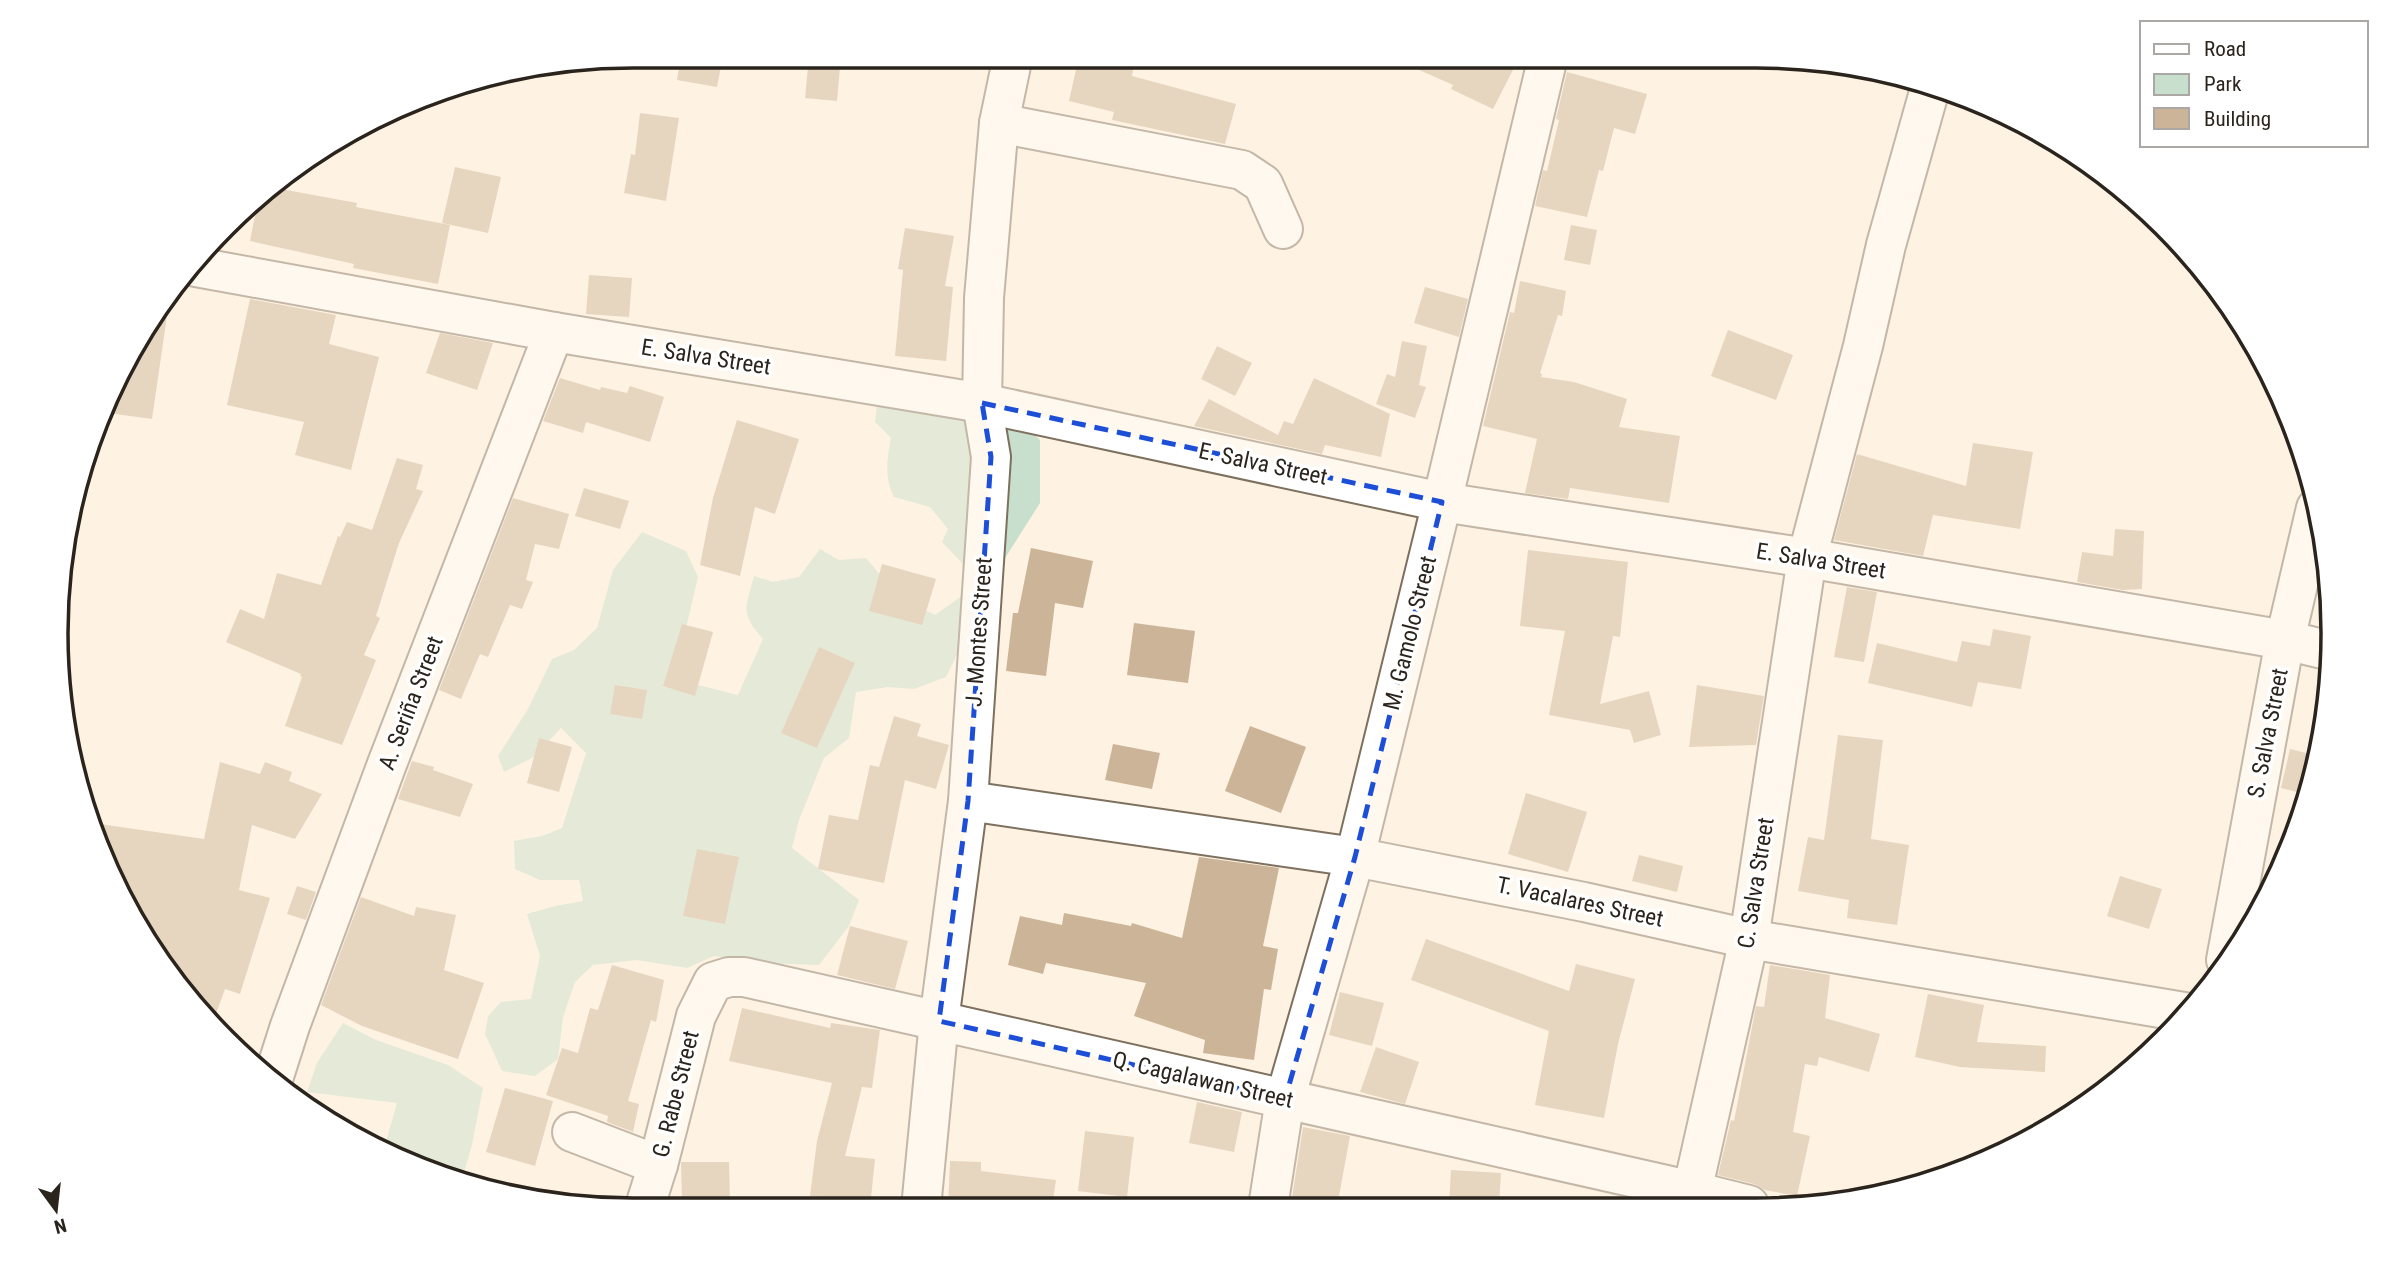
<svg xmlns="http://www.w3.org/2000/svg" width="2389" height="1266" font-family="'Roboto Condensed',sans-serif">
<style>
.green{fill:#c8dfcd}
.building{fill:#cbb497}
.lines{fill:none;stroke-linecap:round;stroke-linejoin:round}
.minor-casing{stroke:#7e705f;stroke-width:42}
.minor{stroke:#fff;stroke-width:38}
.marked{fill:none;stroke:#1d4ed8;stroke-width:5;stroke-dasharray:14 9;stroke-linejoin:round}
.labels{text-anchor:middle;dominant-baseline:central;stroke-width:7;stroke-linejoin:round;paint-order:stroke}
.street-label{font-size:23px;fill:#2a241d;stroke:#fff}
.rim{fill:none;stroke:#2a241d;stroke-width:3.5}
</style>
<rect width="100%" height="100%" fill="#fef2e2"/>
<!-- green -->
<g class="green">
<path d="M877 405 1023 423 1040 440V503L1000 566 946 677 914 689 888 687 856 692 849 738 824 758 799 820 792 848 859 900 849 926 819 965 759 963 714 956 687 968 637 960 593 965 575 982 563 1017 558 1059 535 1076 502 1071 485 1034 488 1016 501 1002 531 999 540 956 527 914 555 906 583 901 579 880H540L515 869 514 841 542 836 562 828 586 753 561 728 534 757 504 772 498 756 528 709 552 659 574 650 597 628 613 570 642 532 686 551 698 577 674 679 738 695 763 639C739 612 746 608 754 576L773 582 799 577 820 549 839 560 866 558 898 596 935 615 959 598 967 584 962 563 942 542 948 529 930 507 894 497C884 477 887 459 891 438L875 422Z"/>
<path d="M343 1023 376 1040 448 1065 483 1088 472 1145 461 1182 383 1152 397 1103 307 1092 317 1063Z"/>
</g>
<!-- building -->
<g class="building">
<path d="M681 56H723L717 87 677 80Z"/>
<path d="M809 56H841L837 101 805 98Z"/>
<path d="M1079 56 1135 57 1132 76 1236 104 1225 144 1112 120 1114 112 1069 101Z"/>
<path d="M1390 57H1497L1515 66 1493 109 1451 89 1453 85Z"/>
<path d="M1567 72 1647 94 1635 134 1614 128 1603 171 1599 170 1587 217 1535 206 1543 170 1547 171 1559 120 1556 119Z"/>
<path d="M640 113 679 118 666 201 624 193 631 154 635 155Z"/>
<path d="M455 167 501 177 488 233 442 223Z"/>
<path d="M270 187 357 203 356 207 450 225 438 284 353 268 354 264 250 241 258 200Z"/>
<path d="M1571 225 1597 230 1590 265 1564 260Z"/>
<path d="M905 228 954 236 945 286 953 287 946 361 895 356 903 270 898 269Z"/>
<path d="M589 275 632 278 629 317 586 314Z"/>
<path d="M1520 281 1566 291 1562 316 1558 315 1540 373 1542 374 1541 377 1574 382 1627 399 1619 427 1680 436 1669 503 1570 488 1568 499 1525 493 1537 439 1483 426 1510 312 1514 313Z"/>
<path d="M1425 287 1468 299 1459 337 1414 323Z"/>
<path d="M170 295 152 419 108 413 153 313Z"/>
<path d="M250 299 336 315 329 344 379 357 351 470 295 455 304 422 227 405Z"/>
<path d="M1728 330 1793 355 1776 400 1711 376Z"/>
<path d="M440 333 493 343 477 390 426 373Z"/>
<path d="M1402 341 1427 346 1419 385 1426 387 1415 418 1376 404 1387 374 1395 377Z"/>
<path d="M1217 346 1252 363 1235 396 1201 379Z"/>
<path d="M560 378 600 390 601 387 627 393 630 386 664 397 650 442 586 422 583 433 543 421Z"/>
<path d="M1314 378 1390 414 1381 457 1325 445 1322 454 1194 426 1209 399 1278 435 1284 421 1293 424Z"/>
<path d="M737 420 799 439 775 514 755 507 740 576 700 565 713 498Z"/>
<path d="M1973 443 2033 452 2020 529 1933 515 1923 556 1834 540 1857 454 1966 486Z"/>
<path d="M397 458 423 465 416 489 423 491 399 543 376 616 380 618 364 655 376 660 342 745 285 726 302 677 300 676 301 674 226 642 240 609 264 619 277 573 321 585 338 536 340 537 347 522 372 530Z"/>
<path d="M584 488 629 501 620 529 575 516Z"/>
<path d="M513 498 569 514 559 549 535 544 526 580 533 582 522 609 510 605 488 657 480 654 461 699 439 690Z"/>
<path d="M2115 529 2144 531 2142 589 2123 590 2077 582 2082 552 2113 556Z"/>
<path d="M1031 548 1093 561 1083 608 1055 603 1046 676 1006 671 1013 613H1018Z"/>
<path d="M1528 550 1628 562 1620 637 1613 636 1600 704 1649 691 1661 735 1634 743 1630 730 1549 715 1565 631 1520 626Z"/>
<path d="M882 564 936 579 922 625 869 611Z"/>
<path d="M1847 587 1877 592 1864 662 1834 657Z"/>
<path d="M1134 623 1195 631 1188 683 1127 675Z"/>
<path d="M682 624 713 632 695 696 663 686Z"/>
<path d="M1993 629 2031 636 2021 689 1978 682 1972 707 1868 683 1877 643 1957 662 1962 641 1990 646Z"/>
<path d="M819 647 855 663 817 748 781 733Z"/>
<path d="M615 685 647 690 642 719 610 714Z"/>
<path d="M1697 685 1764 696 1756 745 1689 747Z"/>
<path d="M894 716 921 724 917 736 949 745 936 789 905 780 884 883 818 869 829 815 858 820 870 765 879 767Z"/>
<path d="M1250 726 1306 747 1281 813 1225 791Z"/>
<path d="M1838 735 1883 740 1871 839 1909 845 1897 925 1847 918 1849 900 1798 891 1808 837 1824 840Z"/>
<path d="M539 738 572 747 559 792 527 783Z"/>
<path d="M1113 744 1160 753 1152 789 1105 780Z"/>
<path d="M2290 749 2318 756 2309 795 2281 788Z"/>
<path d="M412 761 434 767 433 770 473 784 460 817 398 799Z"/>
<path d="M220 762 260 774 265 762 292 772 289 781 322 794 295 839 252 825 239 890 270 898 240 994 225 989 212 1025 153 954 100 854 93 823 204 839Z"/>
<path d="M1526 793 1587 812 1568 872 1508 854Z"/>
<path d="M697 849 739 857 725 924 683 916Z"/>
<path d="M1639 855 1683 866 1677 892 1632 881Z"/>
<path d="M1199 857 1279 868 1263 946 1278 949 1271 990 1264 989 1254 1060 1203 1053 1205 1040 1134 1016 1146 983 1046 963 1043 974 1008 965 1020 916 1062 925 1064 913 1131 926 1132 923 1182 938Z"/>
<path d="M2120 876 2162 889 2149 929 2107 916Z"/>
<path d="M297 886 316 892 306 920 287 914Z"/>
<path d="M361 897 414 916 416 907 456 915 444 970 484 983 458 1059 362 1026 321 1005Z"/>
<path d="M850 926 908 941 895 989 837 975Z"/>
<path d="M1426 939 1569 991 1576 964 1635 979 1618 1044 1604 1118 1535 1105 1549 1031 1411 980Z"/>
<path d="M612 965 664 980 656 1022 651 1020 628 1101 639 1104 633 1132 607 1122 608 1116 546 1095 562 1048 578 1053 590 1008 598 1010Z"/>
<path d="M1770 965 1830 975 1825 1018 1880 1034 1869 1072 1819 1057 1817 1066 1805 1064 1793 1132 1810 1136 1797 1196 1765 1190 1754 1184 1718 1175 1731 1120 1734 1121 1756 1006 1764 1007Z"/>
<path d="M1340 992 1384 1003 1372 1046 1329 1035Z"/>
<path d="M1928 994 1984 1005 1977 1042 2046 1046 2045 1072 1960 1067 1915 1057Z"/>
<path d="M742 1008 830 1028 831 1023 880 1030 872 1088 862 1087 845 1156 875 1159 870 1208H817L820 1197 810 1196 817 1141 832 1083 729 1061Z"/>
<path d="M1376 1047 1419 1062 1405 1104 1360 1092Z"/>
<path d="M505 1088 553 1101 535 1166 486 1152Z"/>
<path d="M1197 1102 1242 1112 1234 1152 1189 1143Z"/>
<path d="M1303 1127 1350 1136 1337 1207H1304L1291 1204Z"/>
<path d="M1085 1131 1134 1137 1127 1197 1078 1191Z"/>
<path d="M950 1161 981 1162V1171L1056 1180 1052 1207 948 1208Z"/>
<path d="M681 1162H729L730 1201 682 1202Z"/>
<path d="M1451 1170 1501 1173 1499 1206H1449Z"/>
</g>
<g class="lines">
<!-- minor casing -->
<g class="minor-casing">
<g id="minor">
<path d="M999 123 1242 170 1263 184 1283 229"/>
<path d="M196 267 554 332 982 403 1442 502 1807 558 2285 640 2331 651"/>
<path d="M968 801 1355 857 1584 902 1749 939 2190 1013"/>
<path d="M2226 960 2285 640 2316 508"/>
<path d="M274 1076 290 1026 387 764 554 332"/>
<path d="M572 1132 658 1165"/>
<path d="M1689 1205 1749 939 1807 558 1863 346 1886 245 1931 85"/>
<path d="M1268 1207 1285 1099 1355 857 1442 502 1548 57"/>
<path d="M921 1208 939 1021 968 801 991 457 982 403 984 298 999 123 1013 56"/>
<path d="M644 1209 658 1165 696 1016 713 982 729 977H744L1693 1191 1749 1205"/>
</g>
</g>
<!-- minor -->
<use href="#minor" class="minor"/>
</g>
<!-- marked area -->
<path d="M0 0H2389V1266H0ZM982 403 1442 502 1355 857 1285 1099 939 1021 968 801 991 457Z" fill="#fef2e2" fill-opacity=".55" fill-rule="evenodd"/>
<path class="marked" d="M982 403 1442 502 1355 857 1285 1099 939 1021 968 801 991 457Z"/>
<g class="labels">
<!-- street labels -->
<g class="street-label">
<text transform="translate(706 357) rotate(9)">E. Salva Street</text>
<text transform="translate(1263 464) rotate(12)">E. Salva Street</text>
<text transform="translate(1821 561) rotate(9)">E. Salva Street</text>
<text transform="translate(979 632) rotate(-86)">J. Montes Street</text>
<text transform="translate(1410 633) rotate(-76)">M. Gamolo Street</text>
<text transform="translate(411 703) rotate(-69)">A. Seriña Street</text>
<text transform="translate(2268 733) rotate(-79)">S. Salva Street</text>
<text transform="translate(1756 883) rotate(-81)">C. Salva Street</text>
<text transform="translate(1580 902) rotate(12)">T. Vacalares Street</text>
<text transform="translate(1203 1080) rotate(13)">Q. Cagalawan Street</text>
<text transform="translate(676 1094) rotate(-76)">G. Rabe Street</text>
</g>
</g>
<!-- crop -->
<path d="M0 0H2389V1266H0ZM633 68H1756A565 565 0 0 1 2321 633V633A565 565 0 0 1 1756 1198H633A565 565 0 0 1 68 633V633A565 565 0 0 1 633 68Z" fill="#fff" fill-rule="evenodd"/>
<path class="rim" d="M633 68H1756A565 565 0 0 1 2321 633V633A565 565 0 0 1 1756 1198H633A565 565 0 0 1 68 633V633A565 565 0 0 1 633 68Z"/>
<!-- legend -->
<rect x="2140" y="21" width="228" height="126" fill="#ffffff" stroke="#aaa7a5" stroke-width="2"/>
<rect x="2154" y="44" width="35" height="10" fill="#ffffff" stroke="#aaa7a5" stroke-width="2"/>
<text x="2204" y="56" font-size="21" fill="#2a241d">Road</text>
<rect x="2154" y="74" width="35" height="21" fill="#c8dfcd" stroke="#aaa7a5" stroke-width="2"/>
<text x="2204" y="91" font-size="21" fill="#2a241d">Park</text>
<rect x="2154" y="108" width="35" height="21" fill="#cbb497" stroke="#aaa7a5" stroke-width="2"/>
<text x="2204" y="126" font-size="21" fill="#2a241d">Building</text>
<!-- north arrow -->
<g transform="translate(56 1210) rotate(165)" stroke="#ffffff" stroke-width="5" paint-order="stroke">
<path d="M0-5L12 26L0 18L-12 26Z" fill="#2a241d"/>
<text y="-10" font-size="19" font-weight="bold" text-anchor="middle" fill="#2a241d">N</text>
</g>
</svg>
